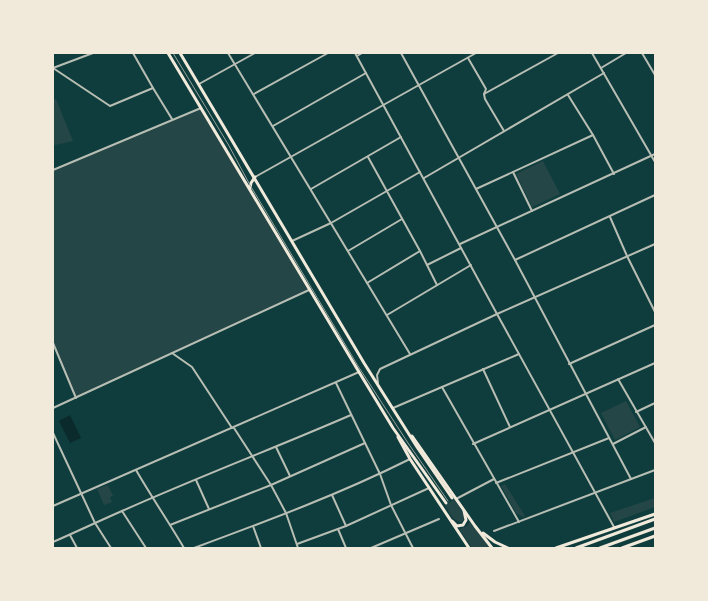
<svg xmlns="http://www.w3.org/2000/svg" width="708" height="601" font-family="'Nunito Sans',sans-serif">
<style>
.green{fill:#244646}
.water{fill:#0a2a2b}
.lines{fill:none;stroke-linecap:round;stroke-linejoin:round}
.minor{stroke:#b8beb3;stroke-width:2}
.tertiary{stroke:#b8beb3;stroke-width:2}
.trunk{stroke:#f1e9da;stroke-width:3}
.tram{stroke:#97a49c;stroke-width:1}
</style>
<rect width="100%" height="100%" fill="#0f3d3e"/>
<!-- green -->
<g class="green">
<path d="M56 99 73 141 55 145 53 143V100Z"/>
<path d="M201 108 309 290 76 398 53 343V170Z"/>
<path d="M543 161 560 194 532 207 516 174Z"/>
<path d="M626 401 640 427 615 440 601 413Z"/>
<path d="M505 484 525 516 523 517 516 513 501 486Z"/>
<path d="M108 485 113 496 110 497 112 502 104 505 97 489Z"/>
<path d="M655 498V507L614 522 610 513Z"/>
<path d="M455 499 464 516V519L462 522C453 522 449 512 445 505Z"/>
<path d="M470 521 490 548H472L459 529 467 526Z"/>
</g>
<!-- water -->
<path class="water" d="M70 415 81 438 70 443 59 421Z"/>
<g class="lines">
<!-- minor -->
<g class="minor">
<path d="M228 53 410 354"/>
<path d="M401 53 515 260 631 479"/>
<path d="M592 53 655 162"/>
<path d="M642 53 655 75"/>
<path d="M357 56 362 53"/>
<path d="M468 58 486 89 484 94 485 99 504 131"/>
<path d="M53 68 110 106 153 88 133 53"/>
<path d="M53 68 93 53"/>
<path d="M601 68 626 53"/>
<path d="M199 84 255 53"/>
<path d="M153 88 172 119"/>
<path d="M254 94 328 53"/>
<path d="M484 94 558 53"/>
<path d="M568 95 593 135 614 174"/>
<path d="M273 126 366 73"/>
<path d="M368 157 420 251 437 285"/>
<path d="M53 170 201 108"/>
<path d="M513 172 532 211"/>
<path d="M424 178 604 73"/>
<path d="M311 189 401 137"/>
<path d="M476 189 593 135"/>
<path d="M610 217 627 256 655 312"/>
<path d="M292 241 331 223 420 172"/>
<path d="M460 244 655 154"/>
<path d="M348 251 402 219"/>
<path d="M515 260 655 195"/>
<path d="M427 265 461 248"/>
<path d="M367 283 420 251"/>
<path d="M497 314 614 527"/>
<path d="M387 315 471 265"/>
<path d="M53 343 76 398"/>
<path d="M172 353 192 367 232 428"/>
<path d="M569 364 655 325"/>
<path d="M483 369 510 427"/>
<path d="M618 379 655 443"/>
<path d="M336 383 380 474 391 505 413 548"/>
<path d="M442 387 519 522"/>
<path d="M393 408 519 354"/>
<path d="M636 412 655 403"/>
<path d="M234 428 271 485 286 513 298 548"/>
<path d="M473 444 655 363"/>
<path d="M613 444 646 427"/>
<path d="M276 447 290 476"/>
<path d="M136 470C151 496 168 521 184 548"/>
<path d="M196 480 209 509"/>
<path d="M496 483 609 438"/>
<path d="M81 493 95 523 111 548"/>
<path d="M332 495 346 526"/>
<path d="M456 499 494 479"/>
<path d="M122 511 146 548"/>
<path d="M170 525 271 485 365 443"/>
<path d="M253 526 261 548"/>
<path d="M338 529 346 548"/>
<path d="M494 531 655 470"/>
<path d="M70 535 77 548"/>
<path d="M53 542C76 532 99 521 122 511 198 477 275 448 351 415"/>
<path d="M297 544 346 526 429 488"/>
<path d="M371 548 439 519"/>
</g>
<!-- tertiary -->
<g class="tertiary">
<path d="M355 53 497 314"/>
<path d="M255 177 476 53"/>
<path d="M378 383 377 375 380 369 497 314 655 244"/>
<path d="M53 408 309 290"/>
<path d="M53 433 81 493"/>
<path d="M53 506 359 372"/>
<path d="M194 548C267 521 340 494 410 459"/>
</g>
<!-- trunk -->
<g class="trunk">
<path d="M168 53 359 372 393 428 446 503"/>
<path d="M180 53 364 363 417 447 452 498"/>
<path d="M250 188 251 183 255 177"/>
<path d="M412 436 475 526 492 548"/>
<path d="M398 437 410 459 469 548"/>
<path d="M452 521 457 526 463 525 466 520 464 511"/>
<path d="M483 533 495 542 508 548"/>
<path d="M556 548 655 514"/>
<path d="M576 548 655 519"/>
<path d="M600 548 655 528"/>
<path d="M622 548 655 536"/>
</g>
<!-- tram -->
<path class="tram" d="M173 53 228 144 250 185 358 366 408 443 448 501"/>
</g>
<!-- border -->
<rect width="708" height="601" fill="none" stroke="#f1e9da" stroke-width="108"/>
</svg>
